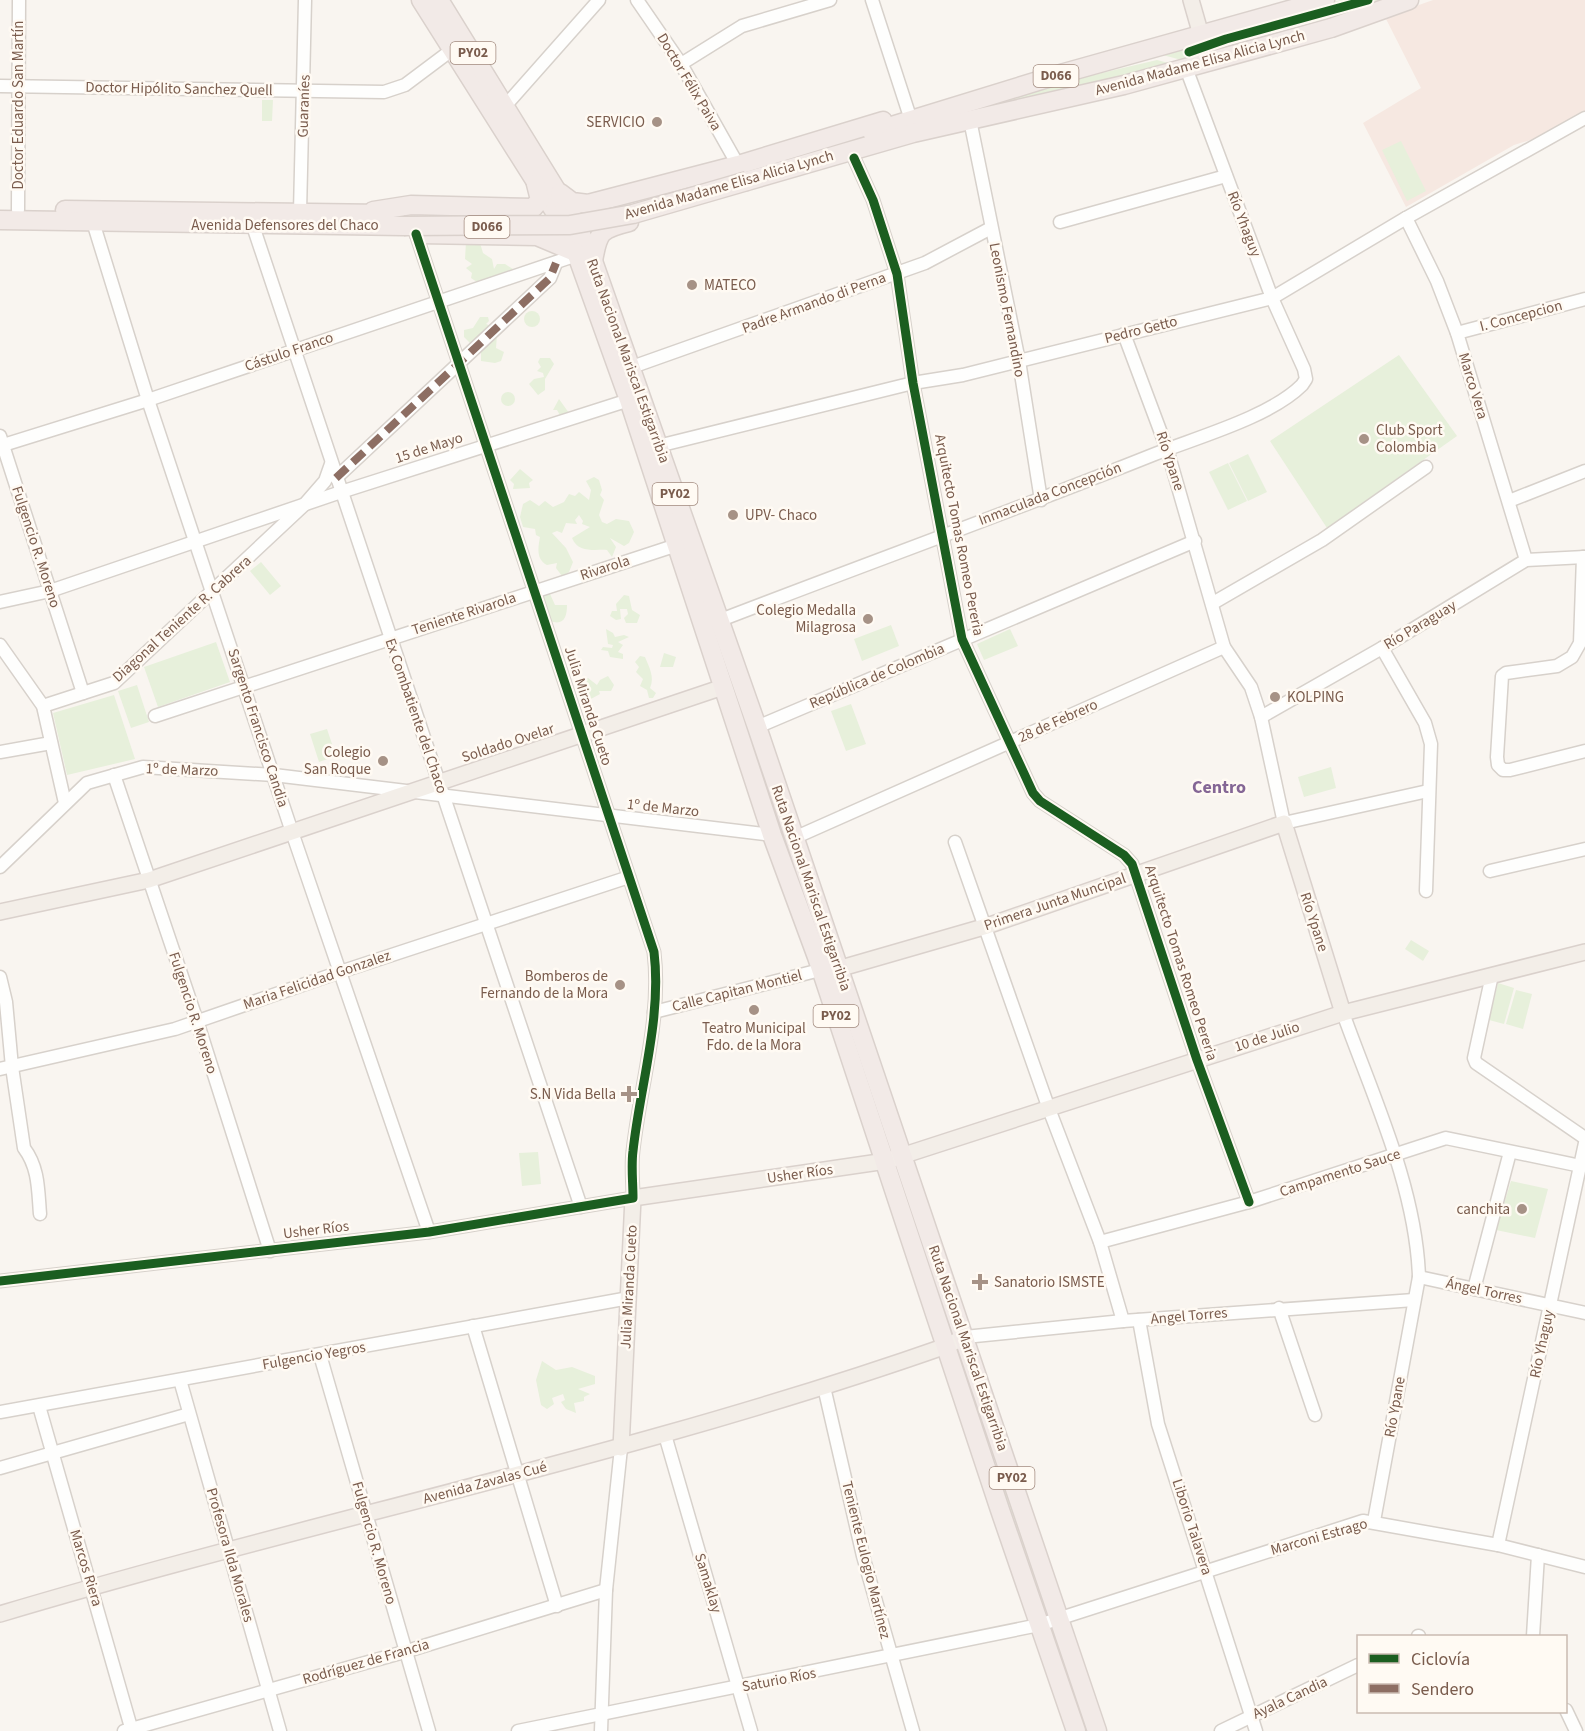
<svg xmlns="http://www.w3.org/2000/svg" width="1585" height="1731" font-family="'Source Sans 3',sans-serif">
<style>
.commercial{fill:#f6e8e1}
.green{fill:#e7f0db}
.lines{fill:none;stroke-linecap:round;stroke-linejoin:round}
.minor-casing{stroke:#d7d1cb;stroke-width:15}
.major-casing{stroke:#dad1cc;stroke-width:18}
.highway-casing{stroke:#dad1cc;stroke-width:21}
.minor{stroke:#fefefd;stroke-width:12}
.major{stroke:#f3eee8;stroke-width:15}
.highway{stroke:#f2eae7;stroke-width:18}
.highway-bridge-casing{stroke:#dad1cc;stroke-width:21;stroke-linecap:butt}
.highway-bridge{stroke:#f2eae7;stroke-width:18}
.quiet{stroke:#8d6e63;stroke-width:8;stroke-dasharray:15 8;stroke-linecap:butt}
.cycleway-casing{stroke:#fffaf3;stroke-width:13}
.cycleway{stroke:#1b5e20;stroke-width:9}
.poi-dot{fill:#a69286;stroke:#fffaf3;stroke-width:2}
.labels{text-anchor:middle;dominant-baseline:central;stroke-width:5;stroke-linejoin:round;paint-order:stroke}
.shield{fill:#fffaf3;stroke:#a28b7f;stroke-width:1.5}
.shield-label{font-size:14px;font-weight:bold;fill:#7a5c4d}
.street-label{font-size:15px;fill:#7a5c4d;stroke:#fffaf3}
.poi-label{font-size:15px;fill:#7a5c4d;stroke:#fffaf3;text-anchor:end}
.quarter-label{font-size:18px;font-weight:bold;fill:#846695;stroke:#fffaf3}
</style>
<rect width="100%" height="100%" fill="#f9f5f0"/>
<!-- commercial -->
<path class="commercial" d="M1433 0H1585V123L1514 145 1406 207 1363 123 1421 88 1385 17Z"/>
<!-- green -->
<g class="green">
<path d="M1341 0H1392L1359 13 1306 23 1244 40 1232 42 1216 37Z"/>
<path d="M1208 41 1230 49 1189 62 1159 54Z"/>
<path d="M1157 60 1176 65 956 114 1055 84Z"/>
<path d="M262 100H273L272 121H262Z"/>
<path d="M1401 141 1426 191 1407 201 1382 150Z"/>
<path d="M466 242 480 243 483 253 492 259 494 269 497 264H505L513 269V272L480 284 471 278 472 273 466 268 472 264 465 259Z"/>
<circle cx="532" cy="319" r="8"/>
<path d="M480 317H488L489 321 486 324 491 326 472 345 464 337V330L473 328Z"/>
<path d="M497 335 496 348 504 352 501 361 495 363 481 361V348Z"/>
<path d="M1399 355 1457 436 1327 528 1270 441Z"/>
<path d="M540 358H550L554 364 545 379V390L538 395 529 384 534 379 544 377 543 373 537 371 541 367 538 362Z"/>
<circle cx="508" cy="399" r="7"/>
<path d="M559 399 569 413 561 417 557 410H553Z"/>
<path d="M1248 454 1267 492 1248 501 1229 463Z"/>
<path d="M1228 463 1247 501 1228 510 1209 472Z"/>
<path d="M520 469 533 480 529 483 530 488 513 489 514 484 510 480Z"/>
<path d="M594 477 599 480 602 490 600 495 604 500 599 515 602 522 607 524 616 519 629 521 634 532 629 543 624 546 610 538 616 547 612 557 607 550C597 549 578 554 572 538L590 527 582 524 583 521 579 515 575 520 577 524 566 523 562 533 557 531 552 533 566 548 573 562 569 572 562 576 556 568 557 563 547 565C536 559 538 548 540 537L536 535 535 529 523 527 520 517 523 504 530 500 539 506 545 501 553 507 564 502 569 494 575 496 579 492 589 500 591 490 586 481Z"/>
<path d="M261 562 281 586 270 595 250 571Z"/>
<path d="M546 591 550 594 555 605H567C567 617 564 626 550 621L543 595Z"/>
<path d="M624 595 629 596 632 610 640 615 637 623H626L624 618 628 614 627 609H620L621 619 616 620 610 616 612 611H617L616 604Z"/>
<path d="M891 625 899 646 862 661 854 639Z"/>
<path d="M606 629 613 633 615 637 624 635 629 637 618 642 623 645 618 652 623 654V659L610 657 608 651 601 650 603 647 612 648 613 645 608 644Z"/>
<path d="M1010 629 1018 646 984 660 977 644Z"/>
<path d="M216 642 230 682 158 707 144 667Z"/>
<path d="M664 653 676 657 673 667H660Z"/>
<path d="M640 656 645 657C649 667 655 677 650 688L656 693 653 698H649L647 690 640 686 643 679 636 672 639 667 635 662Z"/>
<path d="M608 676 614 685 611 691H599L600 694 589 700 579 691 582 686 579 681 588 678 597 685 600 680Z"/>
<path d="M137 685 149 722 131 728 118 691Z"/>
<path d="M114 695 135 759 67 775 53 713Z"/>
<path d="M851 704 866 744 846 751 831 711Z"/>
<path d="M327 729 336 756 319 762 310 734Z"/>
<path d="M1331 767 1336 788 1304 797 1298 777Z"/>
<path d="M1411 940 1429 951 1423 961 1405 949Z"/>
<path d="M1498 983 1514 988 1504 1024 1489 1020Z"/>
<path d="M1516 990 1532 994 1523 1029 1506 1024Z"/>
<path d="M538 1152 541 1184 522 1186 519 1153Z"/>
<path d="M1511 1181 1548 1189 1535 1238 1496 1230Z"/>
<path d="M542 1361 556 1370 572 1367 595 1376V1384L578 1389 590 1394 584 1397V1401L574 1403 576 1413 566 1409 561 1402 565 1400 563 1394 552 1398 554 1404 547 1409 541 1405 536 1380Z"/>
<path d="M996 1459 1048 1611 1045 1613 1005 1498Z"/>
<path d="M1051 1631 1054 1632 1087 1731 1050 1633Z"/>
</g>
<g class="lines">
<!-- minor casing -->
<g class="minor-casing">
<g id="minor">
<path d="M637 0 681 64 738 165"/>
<path d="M872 0 911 120"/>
<path d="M681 64 742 26 830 0"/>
<path d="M0 86 384 92 405 85 453 49"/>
<path d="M506 105 599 0"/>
<path d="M970 120 1019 361 1041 500"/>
<path d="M854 158 873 200 897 274 913 383 962 639 1033 793 1040 801 1124 855 1132 864 1197 1060 1249 1202"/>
<path d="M18 210 19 0"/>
<path d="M300 212 305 0"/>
<path d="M1406 218 1437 281 1457 333 1526 560"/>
<path d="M93 222 148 400 292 832 429 1232"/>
<path d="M1060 222 1226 176"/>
<path d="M253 226 581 1207"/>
<path d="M1457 333 1585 299"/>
<path d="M1124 334 1167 449 1224 647 1251 687 1261 717 1284 823 1428 791"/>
<path d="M632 367 925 263 991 228"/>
<path d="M0 436 83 693"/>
<path d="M0 446 148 400 577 255"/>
<path d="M658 446 913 383 963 375 1272 298 1406 218 1585 118"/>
<path d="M336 478 550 278 556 263"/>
<path d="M1509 501 1585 471"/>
<path d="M1583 557 1580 643 1572 657 1557 666 1506 673 1502 676 1497 757 1498 765 1503 770H1510L1585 751"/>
<path d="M0 602 50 591 341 492 629 400"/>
<path d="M1213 603 1322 540 1426 467"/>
<path d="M718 621C863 565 1010 512 1155 454 1198 437 1270 417 1302 385L1306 379 1304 369 1272 298 1186 68"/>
<path d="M0 645 43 706 65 803"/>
<path d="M1382 648 1425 723 1431 744 1426 891"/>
<path d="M43 706 114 683 305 504 325 481 331 464"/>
<path d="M155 716 677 545"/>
<path d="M1261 717 1382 648 1526 560 1585 557"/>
<path d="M757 727 1195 541"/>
<path d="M0 752 51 743"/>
<path d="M114 775 197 1021 270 1251"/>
<path d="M794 838 1224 647"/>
<path d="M955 842 1049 1109 1100 1242 1123 1321"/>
<path d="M0 867 87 783 143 767 274 775 772 835"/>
<path d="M1490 871 1585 849"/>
<path d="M1492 975 1474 1058 1476 1063 1585 1138"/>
<path d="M0 977 6 1002 12 1067 24 1148C39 1168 38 1190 40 1214"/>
<path d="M654 1012 820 970"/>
<path d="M1343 1013C1373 1097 1416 1187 1419 1277L1374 1521"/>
<path d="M0 1069 175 1029 340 972 629 877"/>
<path d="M1100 1242 1249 1202 1446 1138 1581 1166"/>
<path d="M1419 1277 1585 1313"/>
<path d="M0 1281 429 1232 633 1198C633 1182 631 1166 633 1151 640 1086 662 1018 654 952L416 234"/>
<path d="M1474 1289 1510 1152"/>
<path d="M1279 1308 1315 1415"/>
<path d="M1139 1320 1158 1424 1256 1731"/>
<path d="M473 1326 557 1606"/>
<path d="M965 1337 1123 1321 1414 1300"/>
<path d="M320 1355 429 1731"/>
<path d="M180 1380 280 1731"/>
<path d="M824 1387 863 1556 913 1731"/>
<path d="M39 1406 132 1731"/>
<path d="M0 1412 629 1298"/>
<path d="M665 1435 751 1731"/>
<path d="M0 1468 189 1414"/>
<path d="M1498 1545 1585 1143"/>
<path d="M1418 1636H1419"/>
<path d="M1533 1636 1538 1555"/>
<path d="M1566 1710 1576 1731"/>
<path d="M124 1731 404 1652 606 1590"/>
<path d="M518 1731 1039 1625 1363 1521 1498 1545 1585 1567"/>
<path d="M601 1731 606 1590 621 1448"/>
<path d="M1221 1731 1358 1665"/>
</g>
</g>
<!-- major casing -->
<g class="major-casing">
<g id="major">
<path d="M1191 0 1201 35"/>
<path d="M0 912 149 880 723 687"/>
<path d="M828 970 838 969 987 926 1284 823 1343 1013"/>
<path d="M621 1448 633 1198 886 1161 1343 1013 1585 952"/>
<path d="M0 1614C314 1520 636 1455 946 1346L965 1337"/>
</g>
</g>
<!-- highway casing -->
<g class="highway-casing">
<g id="highway">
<path d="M421 0 560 220 577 255 629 400 772 835 817 957 1000 1510 1076 1731"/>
<path d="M439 0 574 219 593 261 757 727 1097 1731"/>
<path d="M872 132 1064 73 1325 0"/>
<path d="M747 181 913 133 1124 85 1331 28 1409 0"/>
<path d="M560 193 572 202 588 204 738 165 883 121"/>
<path d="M65 210 385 214"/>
<path d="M373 211 411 205 533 208 540 200 536 184"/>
<path d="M0 220 404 226"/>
<path d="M419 234 537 236 575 252"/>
<path d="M593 261C598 232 600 229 629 222"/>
</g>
</g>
<!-- minor -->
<use href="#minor" class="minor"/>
<!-- major -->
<use href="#major" class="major"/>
<!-- highway -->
<use href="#highway" class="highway"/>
<!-- highway-bridge casing -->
<g class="highway-bridge-casing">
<path id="highway-bridge" d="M404 226 570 225 633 214 747 181"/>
</g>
<!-- highway-bridge -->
<use href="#highway-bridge" class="highway-bridge"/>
<!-- quiet -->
<path class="quiet" d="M336 478 550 278 556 263"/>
<!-- cycleway casing -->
<g class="cycleway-casing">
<g id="cycleway">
<path d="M1189 52 1226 39 1368 0"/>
<path d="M854 158 873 200 897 274 913 383 962 639 1033 793 1040 801 1124 855 1132 864 1197 1060 1249 1202"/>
<path d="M0 1281 429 1232 633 1198C633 1182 631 1166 633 1151 640 1086 662 1018 654 952L416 234"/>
</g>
</g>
<!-- cycleway -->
<use href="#cycleway" class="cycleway"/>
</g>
<!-- markers -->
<g class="poi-dot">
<circle cx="657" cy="122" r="6"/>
<circle cx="692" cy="285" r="6"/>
<circle cx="1364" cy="439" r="6"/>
<circle cx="733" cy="515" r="6"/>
<circle cx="868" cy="619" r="6"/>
<circle cx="1275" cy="697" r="6"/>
<circle cx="383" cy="761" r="6"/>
<circle cx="620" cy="985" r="6"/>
<circle cx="754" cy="1010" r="6"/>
<path d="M626 1085h6v6h6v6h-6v6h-6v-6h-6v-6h6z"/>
<circle cx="1522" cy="1209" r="6"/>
<path d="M977 1273h6v6h6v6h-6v6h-6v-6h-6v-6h6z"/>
</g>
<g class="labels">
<!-- shield labels -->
<g class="shield">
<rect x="450.5" y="42" width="45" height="22" rx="4.5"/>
<rect x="1033.5" y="65" width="45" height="22" rx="4.5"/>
<rect x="464.5" y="216" width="45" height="22" rx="4.5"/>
<rect x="652.5" y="483" width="45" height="22" rx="4.5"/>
<rect x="813.5" y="1005" width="45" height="22" rx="4.5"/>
<rect x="989.5" y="1467" width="45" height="22" rx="4.5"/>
</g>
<g class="shield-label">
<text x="473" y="53">PY02</text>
<text x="1056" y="76">D066</text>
<text x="487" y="227">D066</text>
<text x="675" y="494">PY02</text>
<text x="836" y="1016">PY02</text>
<text x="1012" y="1478">PY02</text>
</g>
<!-- street labels -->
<g class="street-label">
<text transform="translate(1200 63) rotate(-15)">Avenida Madame Elisa Alicia Lynch</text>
<text transform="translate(689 82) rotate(59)">Doctor Félix Paiva</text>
<text transform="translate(179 89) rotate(1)">Doctor Hipólito Sanchez Quell</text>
<text transform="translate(18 105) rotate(-90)">Doctor Eduardo San Martín</text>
<text transform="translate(304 106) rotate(-88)">Guaraníes</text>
<text transform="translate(729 185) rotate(-16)">Avenida Madame Elisa Alicia Lynch</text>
<text transform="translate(1244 224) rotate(69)">Río Yhaguy</text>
<text x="285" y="225">Avenida Defensores del Chaco</text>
<text transform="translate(814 303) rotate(-20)">Padre Armando di Perna</text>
<text transform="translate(1007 310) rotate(79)">Leonismo Fernandino</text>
<text transform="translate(1521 316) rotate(-15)">I. Concepcion</text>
<text transform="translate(1141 330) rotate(-14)">Pedro Getto</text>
<text transform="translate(289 352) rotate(-19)">Cástulo Franco</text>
<text transform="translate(628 361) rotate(70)">Ruta Nacional Mariscal Estigarribia</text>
<text transform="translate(1473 386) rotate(73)">Marco Vera</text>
<text transform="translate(429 448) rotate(-18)">15 de Mayo</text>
<text transform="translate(1170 461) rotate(72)">Río Ypane</text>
<text transform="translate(1050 494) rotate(-21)">Inmaculada Concepción</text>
<text transform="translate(959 535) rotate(79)">Arquitecto Tomas Romeo Pereria</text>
<text transform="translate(36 547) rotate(72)">Fulgencio R. Moreno</text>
<text transform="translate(605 568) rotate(-18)">Rivarola</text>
<text transform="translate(464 614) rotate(-18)">Teniente Rivarola</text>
<text transform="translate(182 619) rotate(-42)">Diagonal Teniente R. Cabrera</text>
<text transform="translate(1420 625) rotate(-31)">Río Paraguay</text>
<text transform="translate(877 676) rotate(-23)">República de Colombia</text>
<text transform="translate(588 706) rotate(72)">Julia Miranda Cueto</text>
<text transform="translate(416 716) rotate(71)">Ex Combatiente del Chaco</text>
<text transform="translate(1058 721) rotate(-24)">28 de Febrero</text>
<text transform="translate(258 728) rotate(72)">Sargento Francisco Candia</text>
<text transform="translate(508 743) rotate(-18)">Soldado Ovelar</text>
<text transform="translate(182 770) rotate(2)">1º de Marzo</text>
<text transform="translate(663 808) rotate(6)">1º de Marzo</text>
<text transform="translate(811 888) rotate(71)">Ruta Nacional Mariscal Estigarribia</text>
<text transform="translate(1055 902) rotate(-19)">Primera Junta Muncipal</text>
<text transform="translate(1314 922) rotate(72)">Río Ypane</text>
<text transform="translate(1181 963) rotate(72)">Arquitecto Tomas Romeo Pereria</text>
<text transform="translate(317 980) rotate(-19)">Maria Felicidad Gonzalez</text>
<text transform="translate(737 991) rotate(-14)">Calle Capitan Montiel</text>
<text transform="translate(193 1013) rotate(72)">Fulgencio R. Moreno</text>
<text transform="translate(1267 1037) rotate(-18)">10 de Julio</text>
<text transform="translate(1340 1173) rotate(-18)">Campamento Sauce</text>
<text transform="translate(800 1174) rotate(-8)">Usher Ríos</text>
<text transform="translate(316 1230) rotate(-7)">Usher Ríos</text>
<text transform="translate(629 1287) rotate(-87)">Julia Miranda Cueto</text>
<text transform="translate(1484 1291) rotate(12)">Ángel Torres</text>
<text transform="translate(1189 1316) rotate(-5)">Angel Torres</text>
<text transform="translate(1542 1344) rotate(-78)">Río Yhaguy</text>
<text transform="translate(968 1348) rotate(71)">Ruta Nacional Mariscal Estigarribia</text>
<text transform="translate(314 1356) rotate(-10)">Fulgencio Yegros</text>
<text transform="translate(1395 1407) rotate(-80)">Río Ypane</text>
<text transform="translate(485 1483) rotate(-15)">Avenida Zavalas Cué</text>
<text transform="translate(1192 1527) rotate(72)">Liborio Talavera</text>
<text transform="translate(1319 1537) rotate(-16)">Marconi Estrago</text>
<text transform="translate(374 1543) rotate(74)">Fulgencio R. Moreno</text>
<text transform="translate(230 1555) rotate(74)">Profesora Ilda Morales</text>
<text transform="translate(866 1560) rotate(76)">Teniente Eulogio Martínez</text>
<text transform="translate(86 1568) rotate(73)">Marcos Riera</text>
<text transform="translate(708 1583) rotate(73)">Samaklay</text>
<text transform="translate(366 1662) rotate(-16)">Rodríguez de Francia</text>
<text transform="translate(779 1680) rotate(-11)">Saturio Ríos</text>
<text transform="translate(1290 1698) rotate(-25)">Ayala Candia</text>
</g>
<!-- poi labels -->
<g class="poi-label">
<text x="645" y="122">SERVICIO</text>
<text x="704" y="285" text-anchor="start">MATECO</text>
<text x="1376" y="430" text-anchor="start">Club Sport<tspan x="1376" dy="17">Colombia</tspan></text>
<text x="745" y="515" text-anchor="start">UPV- Chaco</text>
<text x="856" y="610">Colegio Medalla<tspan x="856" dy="17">Milagrosa</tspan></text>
<text x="1287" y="697" text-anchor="start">KOLPING</text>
<text x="371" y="752">Colegio<tspan x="371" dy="17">San Roque</tspan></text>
<text x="608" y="976">Bomberos de<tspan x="608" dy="17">Fernando de la Mora</tspan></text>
<text x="754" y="1028" text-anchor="middle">Teatro Municipal<tspan x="754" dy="17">Fdo. de la Mora</tspan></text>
<text x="616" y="1094">S.N Vida Bella</text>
<text x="1510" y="1209">canchita</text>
<text x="994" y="1282" text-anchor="start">Sanatorio ISMSTE</text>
</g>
<!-- quarter labels -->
<g class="quarter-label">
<text x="1219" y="787">Centro</text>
</g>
</g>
<!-- legend -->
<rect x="1357" y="1635" width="210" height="78" fill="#fffaf3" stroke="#cabbb1" stroke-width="1.5"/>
<rect x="1369" y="1654" width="30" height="9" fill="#1b5e20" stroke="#cabbb1" stroke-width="1.5"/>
<text x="1411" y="1665" font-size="18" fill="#7a5c4d">Ciclovía</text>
<rect x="1369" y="1684" width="30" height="9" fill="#8d6e63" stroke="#cabbb1" stroke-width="1.5"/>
<text x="1411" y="1695" font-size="18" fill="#7a5c4d">Sendero</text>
</svg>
